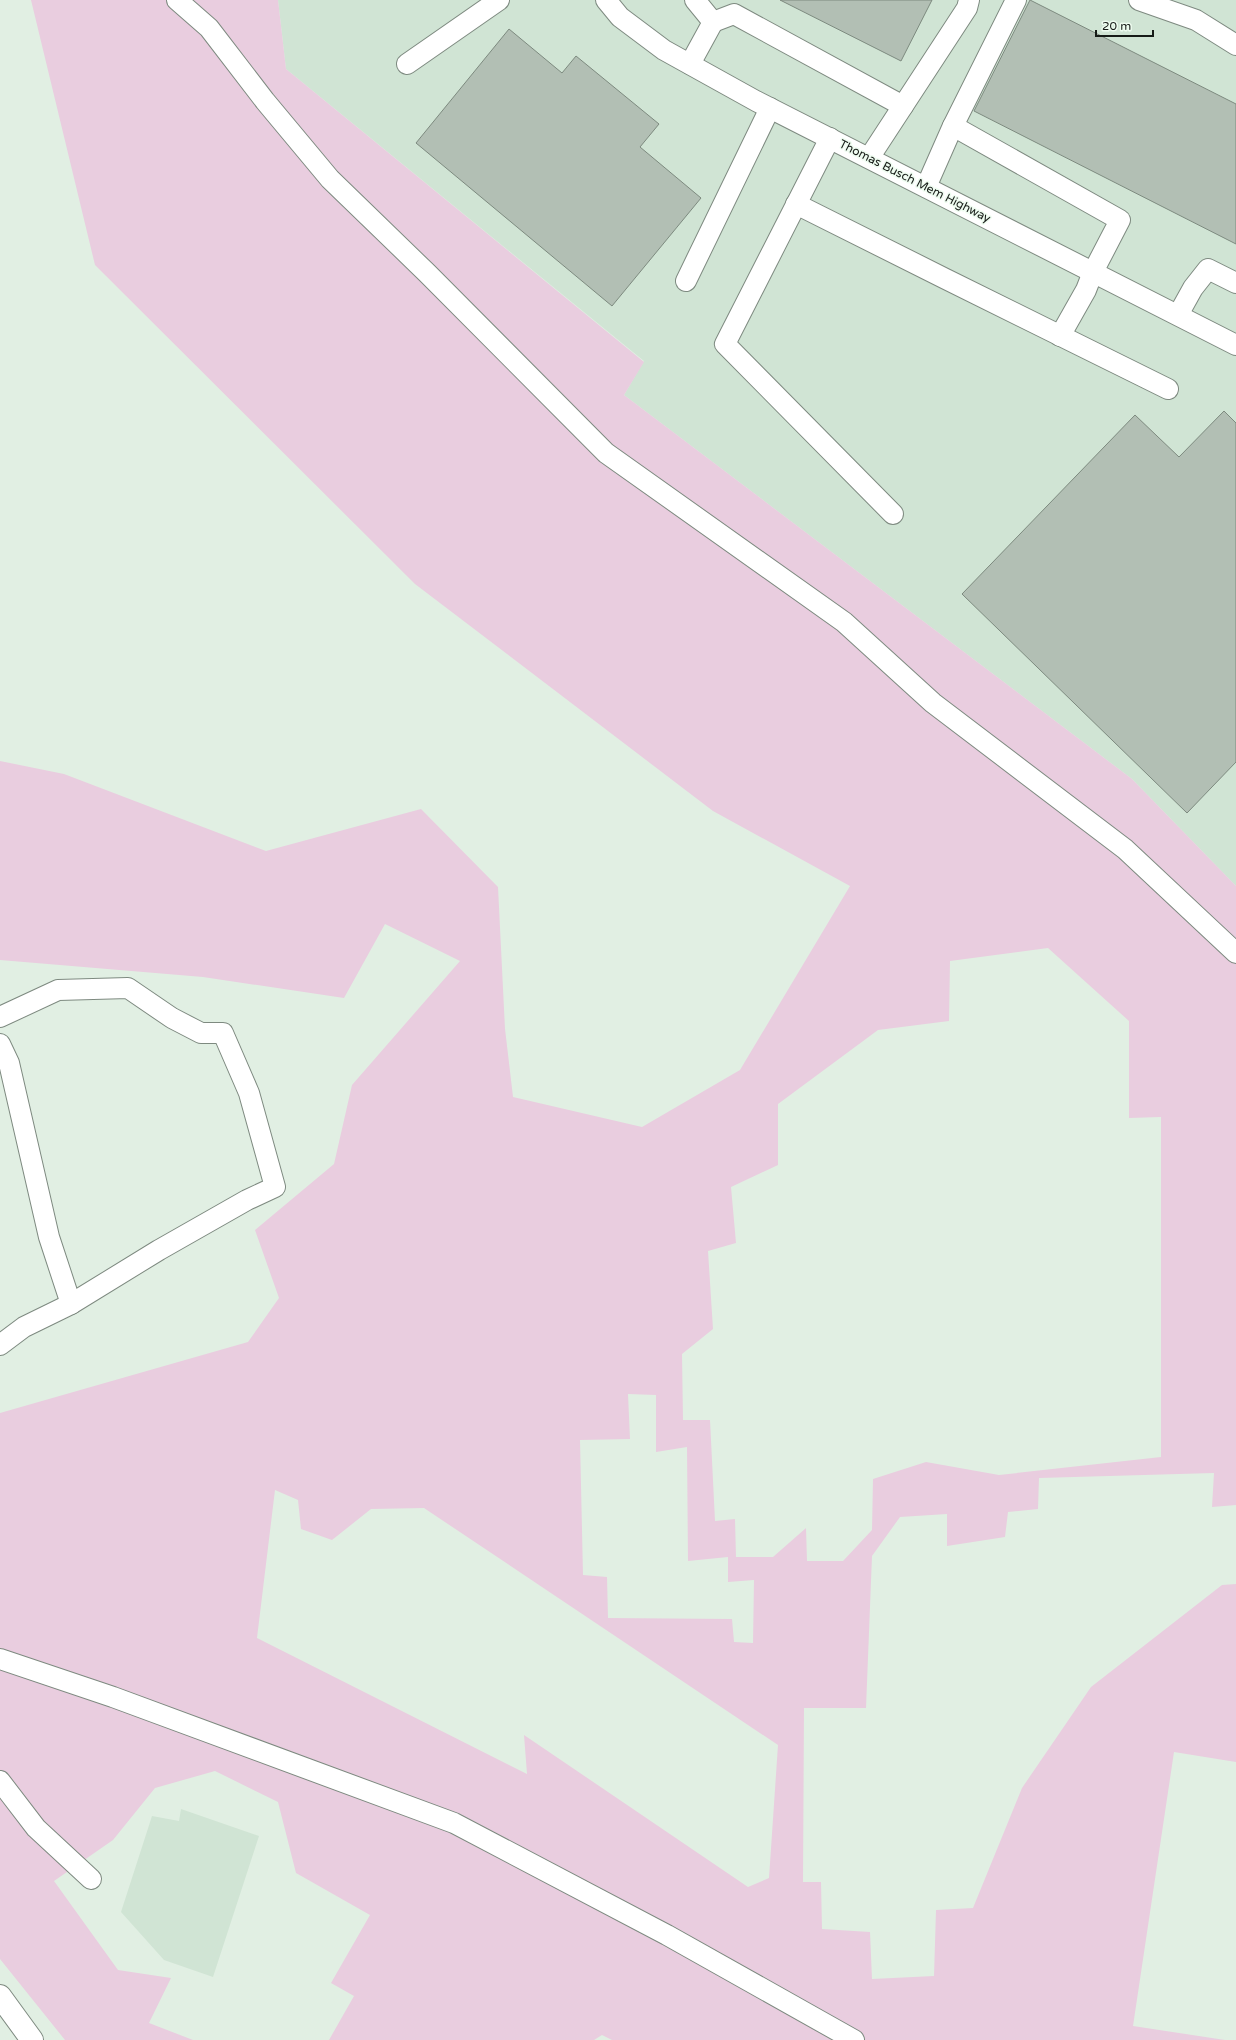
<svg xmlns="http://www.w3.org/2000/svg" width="1236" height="2040" font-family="'Varela Round',sans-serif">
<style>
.built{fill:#d0e4d4}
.green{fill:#e9cddf;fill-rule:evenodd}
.building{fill:#b2bfb4;stroke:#7d8a7f}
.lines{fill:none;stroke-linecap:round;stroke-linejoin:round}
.minor-casing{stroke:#7e8a80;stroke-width:22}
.major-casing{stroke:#7e8a80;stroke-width:24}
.minor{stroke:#fff;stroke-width:20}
.major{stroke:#fff;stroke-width:22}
.labels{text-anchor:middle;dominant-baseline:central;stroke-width:3;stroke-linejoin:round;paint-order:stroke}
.street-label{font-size:12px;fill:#161b17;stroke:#eefcf0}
</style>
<rect width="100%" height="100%" fill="#e1efe3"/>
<!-- built -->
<g class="built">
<path d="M278 0H1236V886L1132 779 624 395 644 361 286 69Z"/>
<path d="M181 1809 259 1836 213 1977 164 1960 121 1912 152 1816 179 1821Z"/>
</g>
<!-- green -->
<path class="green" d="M31 0H278L286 69 644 362 624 395 1132 779 1236 886V1505L1212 1507 1214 1473 1039 1478 1038 1509 1008 1512 1005 1537 947 1546V1514L900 1517 872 1556 866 1708H804L803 1882H821L822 1929 870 1932 872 1979 934 1976 936 1910 973 1908 1022 1788 1091 1687 1222 1585 1236 1584V1762L1174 1752 1133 2026 1225 2040H612L602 2035 594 2040H329L354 1996 331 1983 370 1915 296 1873 278 1802 215 1771 155 1788 113 1840 54 1881 118 1970 171 1978 149 2023 193 2040H65L0 1959V1413L248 1342 279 1298 255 1230 334 1164 352 1085 460 961 385 924 344 998 203 977 0 960V761L64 774 266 851 421 809 498 887 505 1029 513 1097 642 1127 740 1070 850 886 713 811 415 584 95 265ZM1048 948 1129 1021V1118L1161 1117V1457L999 1475 926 1462 873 1479 872 1530 843 1561H807L806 1528 773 1557H736L735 1519 715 1521 710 1420H683L682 1354 713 1329 708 1251 736 1243 731 1187 778 1165V1104L878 1030 949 1021 950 961ZM628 1394 656 1395V1452L687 1447 688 1561 728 1557V1582L754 1580 753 1643 734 1642 732 1619 608 1618 607 1577 583 1575 580 1440 630 1439ZM275 1490 298 1500 301 1529 332 1540 371 1509 424 1508 778 1745 769 1878 748 1887 524 1735 527 1774 257 1638Z"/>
<!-- building -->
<g class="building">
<path d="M780 0H932L901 61Z"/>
<path d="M1030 0 1236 104V244L974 111Z"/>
<path d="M509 29 562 73 576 56 659 124 640 147 701 198 612 306 416 143Z"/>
<path d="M1224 411 1236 423V762L1187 813 962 594 1135 415 1179 457Z"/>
</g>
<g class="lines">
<!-- minor casing -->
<g class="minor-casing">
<g id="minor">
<path d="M177 0 209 28 265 101 330 179 427 273 606 453 844 622 933 703 1125 849 1236 953"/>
<path d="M606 0 620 17 664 50 756 101 1236 345"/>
<path d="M1139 0 1196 20 1236 45"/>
<path d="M713 22 734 14 903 106"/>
<path d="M407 64 499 0"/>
<path d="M690 64 713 22 695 0"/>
<path d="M953 126 1120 220 1093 272 1086 290 1060 336"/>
<path d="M830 138 725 344 893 514"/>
<path d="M869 158 967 8 969 0"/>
<path d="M926 187 952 128 1016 0"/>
<path d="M796 204C920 266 1043 328 1168 389"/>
<path d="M686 281 770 108"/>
<path d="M1178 315 1193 288 1208 269 1236 283"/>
<path d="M0 1017 58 990 128 988 172 1018 201 1033H223L249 1093 275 1187 247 1200 159 1250 71 1304 24 1327 0 1345"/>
<path d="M0 1044 9 1063 49 1237 71 1304"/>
<path d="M0 1659 113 1697 454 1823 667 1935 854 2040"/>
<path d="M0 1781 36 1828 91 1879"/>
</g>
</g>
<!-- major casing -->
<g class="major-casing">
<path id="major" d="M0 1996 32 2040"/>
</g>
<!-- minor -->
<use href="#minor" class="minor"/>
<!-- major -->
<use href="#major" class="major"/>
</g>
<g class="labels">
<!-- street labels -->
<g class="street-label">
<text transform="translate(915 181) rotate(27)">Thomas Busch Mem Highway</text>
</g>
</g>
<!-- scale -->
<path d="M1096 30v6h57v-6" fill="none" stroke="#161b17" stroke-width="2"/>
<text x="1102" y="30" font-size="12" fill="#161b17" stroke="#eefcf0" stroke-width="3" paint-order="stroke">20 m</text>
</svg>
